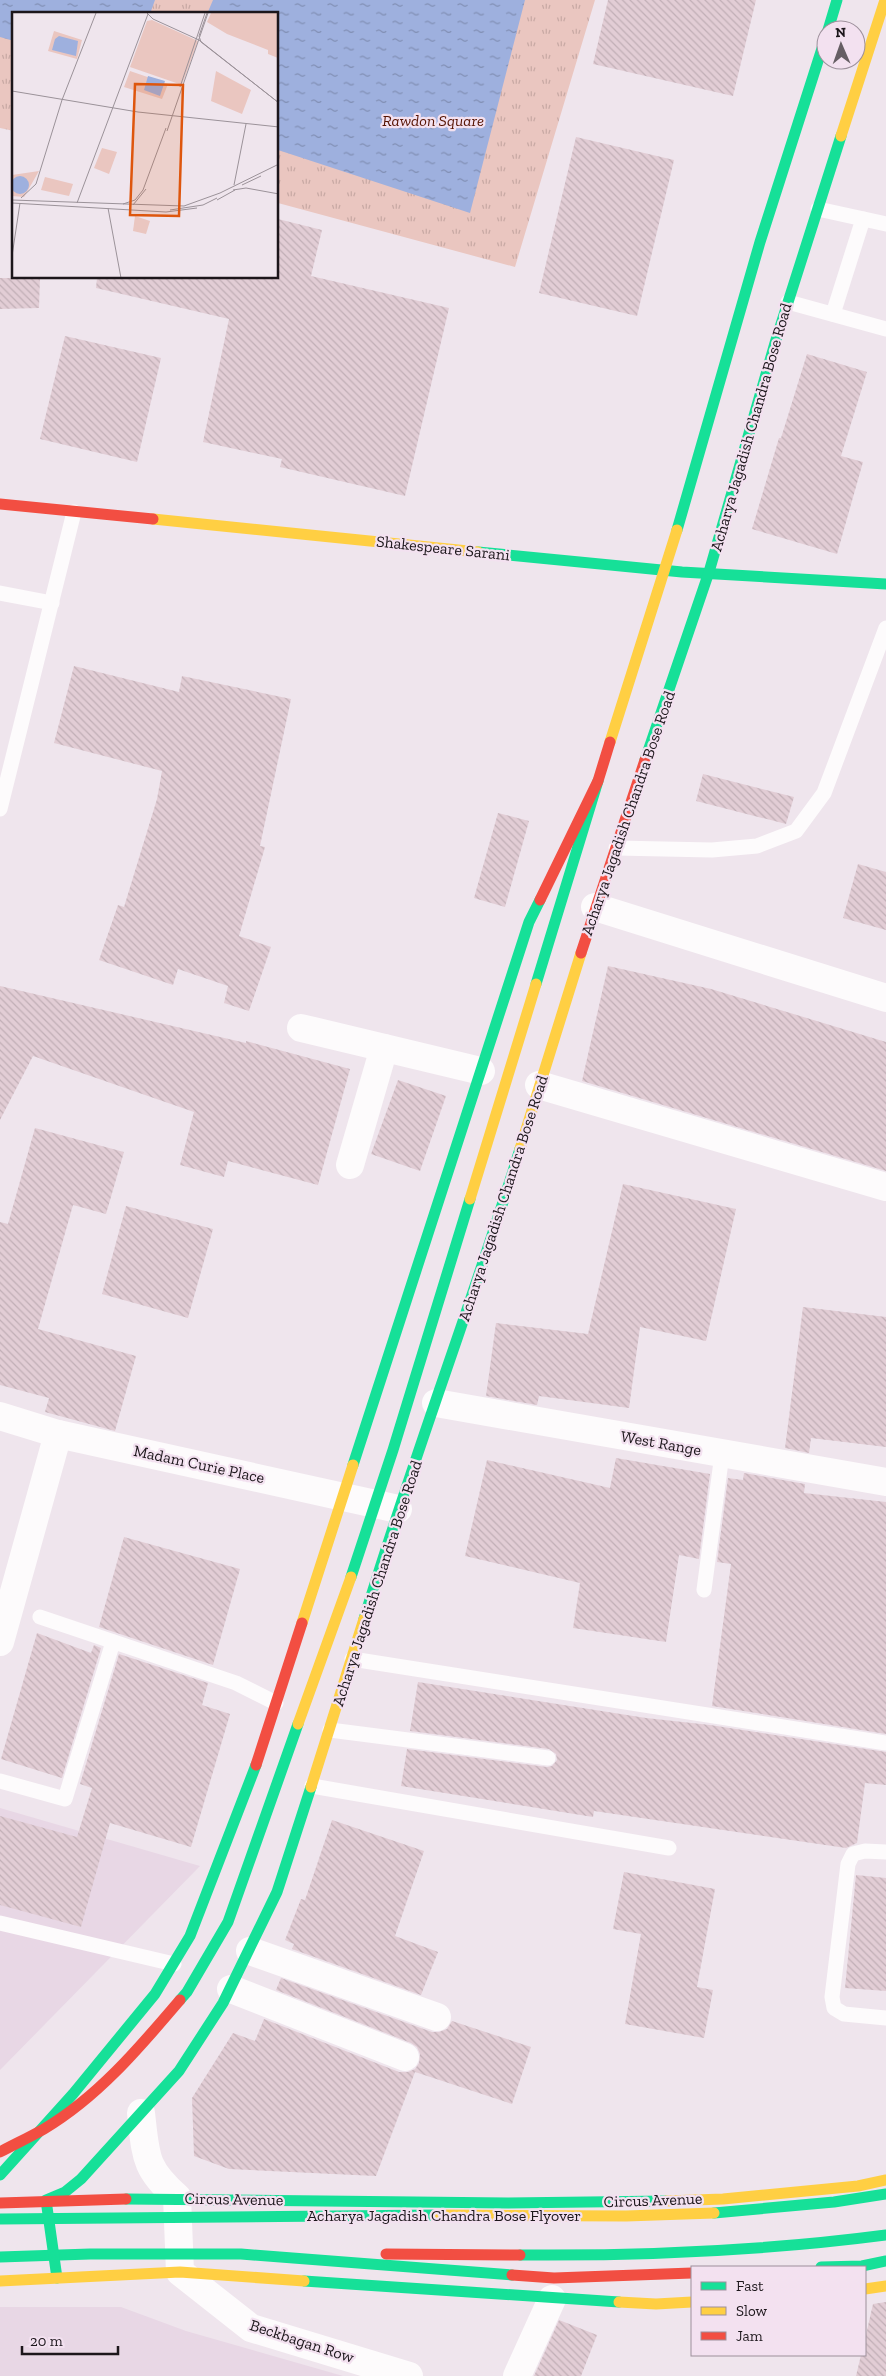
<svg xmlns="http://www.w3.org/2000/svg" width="886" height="2376" font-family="'Zilla Slab',serif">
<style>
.built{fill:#e8d7e5}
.park{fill:url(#park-tufts)}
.water{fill:url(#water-ripples)}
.building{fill:url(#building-back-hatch)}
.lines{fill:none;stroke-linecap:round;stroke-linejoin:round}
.lane{stroke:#fdfbfc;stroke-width:15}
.street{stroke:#fdfbfc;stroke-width:28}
.fast{stroke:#16e098;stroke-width:11}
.slow{stroke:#ffcf43;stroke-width:11}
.jam{stroke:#f24e42;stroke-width:11}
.labels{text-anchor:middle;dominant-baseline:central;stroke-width:4.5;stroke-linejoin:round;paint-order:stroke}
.park-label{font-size:16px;font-style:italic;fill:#551200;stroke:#f3e1f0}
.street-label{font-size:16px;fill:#1c161b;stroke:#f3e1f0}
.inset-road{fill:none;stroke:#9b9299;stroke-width:1}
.view{fill:#de560d;fill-opacity:0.15;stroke:#de560d;stroke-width:2.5}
.inset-edge{fill:none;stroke:#1c161b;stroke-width:2.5}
</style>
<defs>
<pattern id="park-tufts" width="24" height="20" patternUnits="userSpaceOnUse" patternTransform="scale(1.25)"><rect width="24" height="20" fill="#eac6c0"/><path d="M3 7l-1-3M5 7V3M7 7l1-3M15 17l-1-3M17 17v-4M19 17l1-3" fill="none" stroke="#c8a9a4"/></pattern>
<pattern id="water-ripples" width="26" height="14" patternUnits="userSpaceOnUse" patternTransform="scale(1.25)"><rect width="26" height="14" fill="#9eb0de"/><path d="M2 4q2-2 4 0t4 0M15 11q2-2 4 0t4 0" fill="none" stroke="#808eb3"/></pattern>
<pattern id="building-back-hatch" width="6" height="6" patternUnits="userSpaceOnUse" patternTransform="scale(1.25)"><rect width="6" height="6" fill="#e2cdd5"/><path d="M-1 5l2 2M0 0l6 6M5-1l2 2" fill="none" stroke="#c1afb6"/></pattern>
</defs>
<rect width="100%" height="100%" fill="#efe5ed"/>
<!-- built -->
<g class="built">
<path d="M0 1808 200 1866 0 2070Z"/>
<path d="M0 2307H121L186 2331 343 2376H0Z"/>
</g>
<!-- park -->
<path class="park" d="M0 0H595L515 267 278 203V14H14V131L0 128Z"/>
<!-- water -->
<g class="water">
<path d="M0 0H155L150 14H14V41L0 37Z"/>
<path d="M213 0H525L470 213 278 150V14H207Z"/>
</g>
<!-- building -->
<g class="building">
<path d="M608 0H756L733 96 593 64Z"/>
<path d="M576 137 674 160 637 316 539 293Z"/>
<path d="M278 219 322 230 311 276 449 308 405 496 280 467 282 459 203 442 229 319 96 288 97 278H278Z"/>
<path d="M0 278H40L39 308 0 309Z"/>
<path d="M65 336 161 358 137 462 40 439Z"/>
<path d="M807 354 867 372 841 456 863 462 837 554 752 529 779 438H781Z"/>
<path d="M74 666 179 692 182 676 291 699 260 846 265 847 239 936 271 947 249 1011 224 1003 228 986 178 969 173 985 99 960 118 905 124 907 157 799 162 771 54 743Z"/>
<path d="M703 774 794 797 786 824 696 801Z"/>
<path d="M498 813 529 821 505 907 474 898Z"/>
<path d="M858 864 886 872V930L843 918Z"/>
<path d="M608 966 711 989 886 1042V1171L582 1081Z"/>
<path d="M0 986 246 1043V1041L350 1069 318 1185 228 1161 224 1177 180 1165 194 1112 33 1056 0 1120Z"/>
<path d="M398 1080 446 1096 420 1171 371 1154Z"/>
<path d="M35 1128 124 1152 106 1214 73 1205 38 1329 136 1356 115 1431 45 1412 49 1398 0 1385V1222L8 1224Z"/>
<path d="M623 1184 736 1209 706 1341 640 1327 629 1408 539 1396 537 1405 486 1396 496 1323 588 1334Z"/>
<path d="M126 1206 213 1229 188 1318 102 1294Z"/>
<path d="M803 1307 886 1317V1447L811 1438 809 1453 785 1448Z"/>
<path d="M616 1458 710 1474 699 1559 679 1555 666 1642 573 1628 580 1583 465 1556 487 1460 610 1488Z"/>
<path d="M744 1473 805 1484 804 1493 886 1502V1734L712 1706 731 1564 717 1562 728 1478 743 1480Z"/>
<path d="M124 1537 240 1569 213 1665 99 1627Z"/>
<path d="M37 1633 91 1653 94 1645 101 1648 62 1778 1 1759Z"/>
<path d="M119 1654 208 1683 202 1705 230 1714 191 1847 110 1823 81 1927 0 1905V1816L77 1837 92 1788 80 1784Z"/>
<path d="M418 1682 646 1718 710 1725 886 1752V1785L865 1783 857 1843 846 1848 594 1811 593 1817 401 1786 407 1749 547 1767 552 1766 557 1760 556 1754 549 1749 410 1731Z"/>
<path d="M332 1820 424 1851 395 1936 438 1952 421 1995 292 1949 294 1944 285 1940 301 1899 305 1900Z"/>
<path d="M624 1872 715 1889 697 1987 713 1990 704 2038 625 2024 641 1934 613 1929Z"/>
<path d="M856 1875 886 1878V1991L845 1988Z"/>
<path d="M281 1978 432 2032H439L447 2029 452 2021 531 2047 512 2104 415 2072 376 2176 229 2169 194 2156 192 2098 233 2033 255 2041 264 2019 399 2072H408L415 2069 419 2063 420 2054 417 2047 411 2043 276 1990Z"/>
<path d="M886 2302V2376H856L861 2355H865V2339L873 2304Z"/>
<path d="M559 2320 597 2335 581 2376H534Z"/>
</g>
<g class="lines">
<!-- lane -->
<g class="lane">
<path d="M818 209 886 224"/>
<path d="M788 302 886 329"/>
<path d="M833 314 863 219"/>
<path d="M0 593 52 603"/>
<path d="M0 809 74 512"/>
<path d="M616 848 712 850 757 846 796 831 824 793 886 628"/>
<path d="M704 1590 722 1454"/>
<path d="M40 1617 236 1683 276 1703"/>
<path d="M352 1659 886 1743"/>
<path d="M330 1730 548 1758"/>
<path d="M0 1781 65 1799 113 1642"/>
<path d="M312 1786 669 1848"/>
<path d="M886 1852 865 1851 853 1854 848 1864 832 1997 834 2008 844 2014 886 2018"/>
<path d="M0 1923 174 1964"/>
</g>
<!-- street -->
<g class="street">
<path d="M595 907 886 998"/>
<path d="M301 1028 481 1071"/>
<path d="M539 1085 886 1187"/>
<path d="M350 1165 384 1048"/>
<path d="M436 1403 886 1482"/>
<path d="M0 1416 58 1434 398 1509"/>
<path d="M0 1642 58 1434"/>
<path d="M250 1951 437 2017"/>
<path d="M231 1989 405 2057"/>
<path d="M141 2113C146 2156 144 2168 177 2197L180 2272 251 2328 409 2376"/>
<path d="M517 2376 552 2299"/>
</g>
<!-- fast -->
<g class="fast">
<path d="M828 30 837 0"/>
<path d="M677 530 760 242 826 36"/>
<path d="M478 552 682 572 886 584"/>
<path d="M645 760 709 572 775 343 841 136"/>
<path d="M536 984 598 781"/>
<path d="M353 1465 529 922 540 900"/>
<path d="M351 1577 393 1450 470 1199"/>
<path d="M364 1619C412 1461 471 1306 520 1149"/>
<path d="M180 2000 187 1992 228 1922 298 1724"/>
<path d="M0 2175 73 2094 155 1994 190 1936 256 1765"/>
<path d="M126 2199 508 2203 666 2201"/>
<path d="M714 2213 834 2202 886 2194"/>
<path d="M0 2219 437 2215"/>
<path d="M520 2255C642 2256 764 2251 886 2235"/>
<path d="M0 2257 90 2254H241L512 2275"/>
<path d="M821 2267 862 2266 886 2261"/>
<path d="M57 2278 46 2200 65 2192 81 2179 179 2071 223 2003 277 1892 311 1787"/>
<path d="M304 2281 619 2302"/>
</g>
<!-- slow -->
<g class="slow">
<path d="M841 136 885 0"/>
<path d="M153 519 478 552"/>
<path d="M610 742 677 530"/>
<path d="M520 1149 581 953"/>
<path d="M470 1199 536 984"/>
<path d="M302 1623 353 1465"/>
<path d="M298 1724 351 1577"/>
<path d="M311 1787 364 1619"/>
<path d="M666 2201 723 2199 858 2186 886 2180"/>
<path d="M437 2215 626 2216 714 2213"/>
<path d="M0 2281 180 2272 304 2281"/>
<path d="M865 2289 886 2286"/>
<path d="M619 2302 656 2304 692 2302"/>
</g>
<!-- jam -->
<g class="jam">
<path d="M0 504 153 519"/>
<path d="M540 900 598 781 610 742"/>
<path d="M581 953 645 760"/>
<path d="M256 1765 302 1623"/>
<path d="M0 2152C15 2144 30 2137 44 2129 98 2097 140 2047 180 2000"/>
<path d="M0 2203 126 2199"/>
<path d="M386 2254 520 2255"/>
<path d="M512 2275 554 2278 692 2273"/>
</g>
</g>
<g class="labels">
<!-- park labels -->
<g class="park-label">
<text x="433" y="120">Rawdon Square</text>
</g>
<!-- street labels -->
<g class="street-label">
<text transform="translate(751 427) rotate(-74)">Acharya Jagadish Chandra Bose Road</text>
<text transform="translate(443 548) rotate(6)">Shakespeare Sarani</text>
<text transform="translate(628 813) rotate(-71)">Acharya Jagadish Chandra Bose Road</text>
<text transform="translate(503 1198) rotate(-72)">Acharya Jagadish Chandra Bose Road</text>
<text transform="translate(661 1443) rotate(10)">West Range</text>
<text transform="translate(199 1464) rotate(12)">Madam Curie Place</text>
<text transform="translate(377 1583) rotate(-72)">Acharya Jagadish Chandra Bose Road</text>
<text transform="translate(234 2199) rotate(1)">Circus Avenue</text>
<text transform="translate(653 2200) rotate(-2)">Circus Avenue</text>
<text x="444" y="2215">Acharya Jagadish Chandra Bose Flyover</text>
<text transform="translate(302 2341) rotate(18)">Beckbagan Row</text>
</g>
</g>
<!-- overview -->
<g transform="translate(12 12)">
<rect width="266" height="266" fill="#efe5ed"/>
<path d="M123 204 138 209 134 222 121 219Z" fill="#eac6c0"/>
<path d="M199 1H266V46L256 42V38L215 22 195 10ZM140 8 186 29 170 73 118 55 135 9ZM204 59 239 78 230 102 199 89Z" fill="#eac6c0"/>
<path d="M42 19 70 28 65 47 36 39ZM118 59 156 72 150 87 112 75ZM90 136 105 140 97 162 82 156ZM27 159 12 185 0 184V163Z" fill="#eac6c0"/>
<path d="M33 165 61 172 57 184 29 178Z" fill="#eac6c0"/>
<path d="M47 24 66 29 64 44 40 38 43 27ZM136 64 153 69 148 84 132 78ZM-1 173a9 9 0 1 1 18 0a9 9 0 1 1-18 0Z" fill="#9eb0de"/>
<path class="inset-road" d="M135 1 141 7 187 28 267 91M195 1 187 24 189 30 267 91M168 75 193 1M0 79 126 100 267 115M155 119 196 1M222 173 234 112M230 173 249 164M221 178 234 176 267 182M9 186 24 172 50 88 84 1M0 188 172 194 208 181 267 152M205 188 223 178M0 191 154 200 185 196M65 191 136 2M111 192 123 188 131 178 154 116M121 193 134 177M96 196 109 266M158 198 191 193 205 186M0 244 8 191"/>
<path class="view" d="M123 72 171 73 167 204 118 203Z"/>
<rect width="266" height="266" class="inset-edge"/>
</g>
<!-- legend -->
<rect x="691" y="2266" width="175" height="90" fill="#f3e1f0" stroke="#9d909b"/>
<rect x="701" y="2282" width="25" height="8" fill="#16e098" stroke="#9d909b"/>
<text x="736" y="2291" font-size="15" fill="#1c161b">Fast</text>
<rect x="701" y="2307" width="25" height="8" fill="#ffcf43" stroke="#9d909b"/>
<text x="736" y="2316" font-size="15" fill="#1c161b">Slow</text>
<rect x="701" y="2332" width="25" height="8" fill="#f24e42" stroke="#9d909b"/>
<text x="736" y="2341" font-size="15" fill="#1c161b">Jam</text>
<!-- north arrow -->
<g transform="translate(841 45) rotate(358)"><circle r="24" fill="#f3e1f0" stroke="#9d909b"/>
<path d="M0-4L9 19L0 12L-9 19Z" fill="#665e64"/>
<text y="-8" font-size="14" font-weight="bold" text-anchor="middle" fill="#1c161b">N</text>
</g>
<!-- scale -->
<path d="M22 2346v8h96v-8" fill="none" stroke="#1c161b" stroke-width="2.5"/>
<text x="30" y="2346" font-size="15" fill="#1c161b" stroke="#f3e1f0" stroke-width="4" paint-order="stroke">20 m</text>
</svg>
